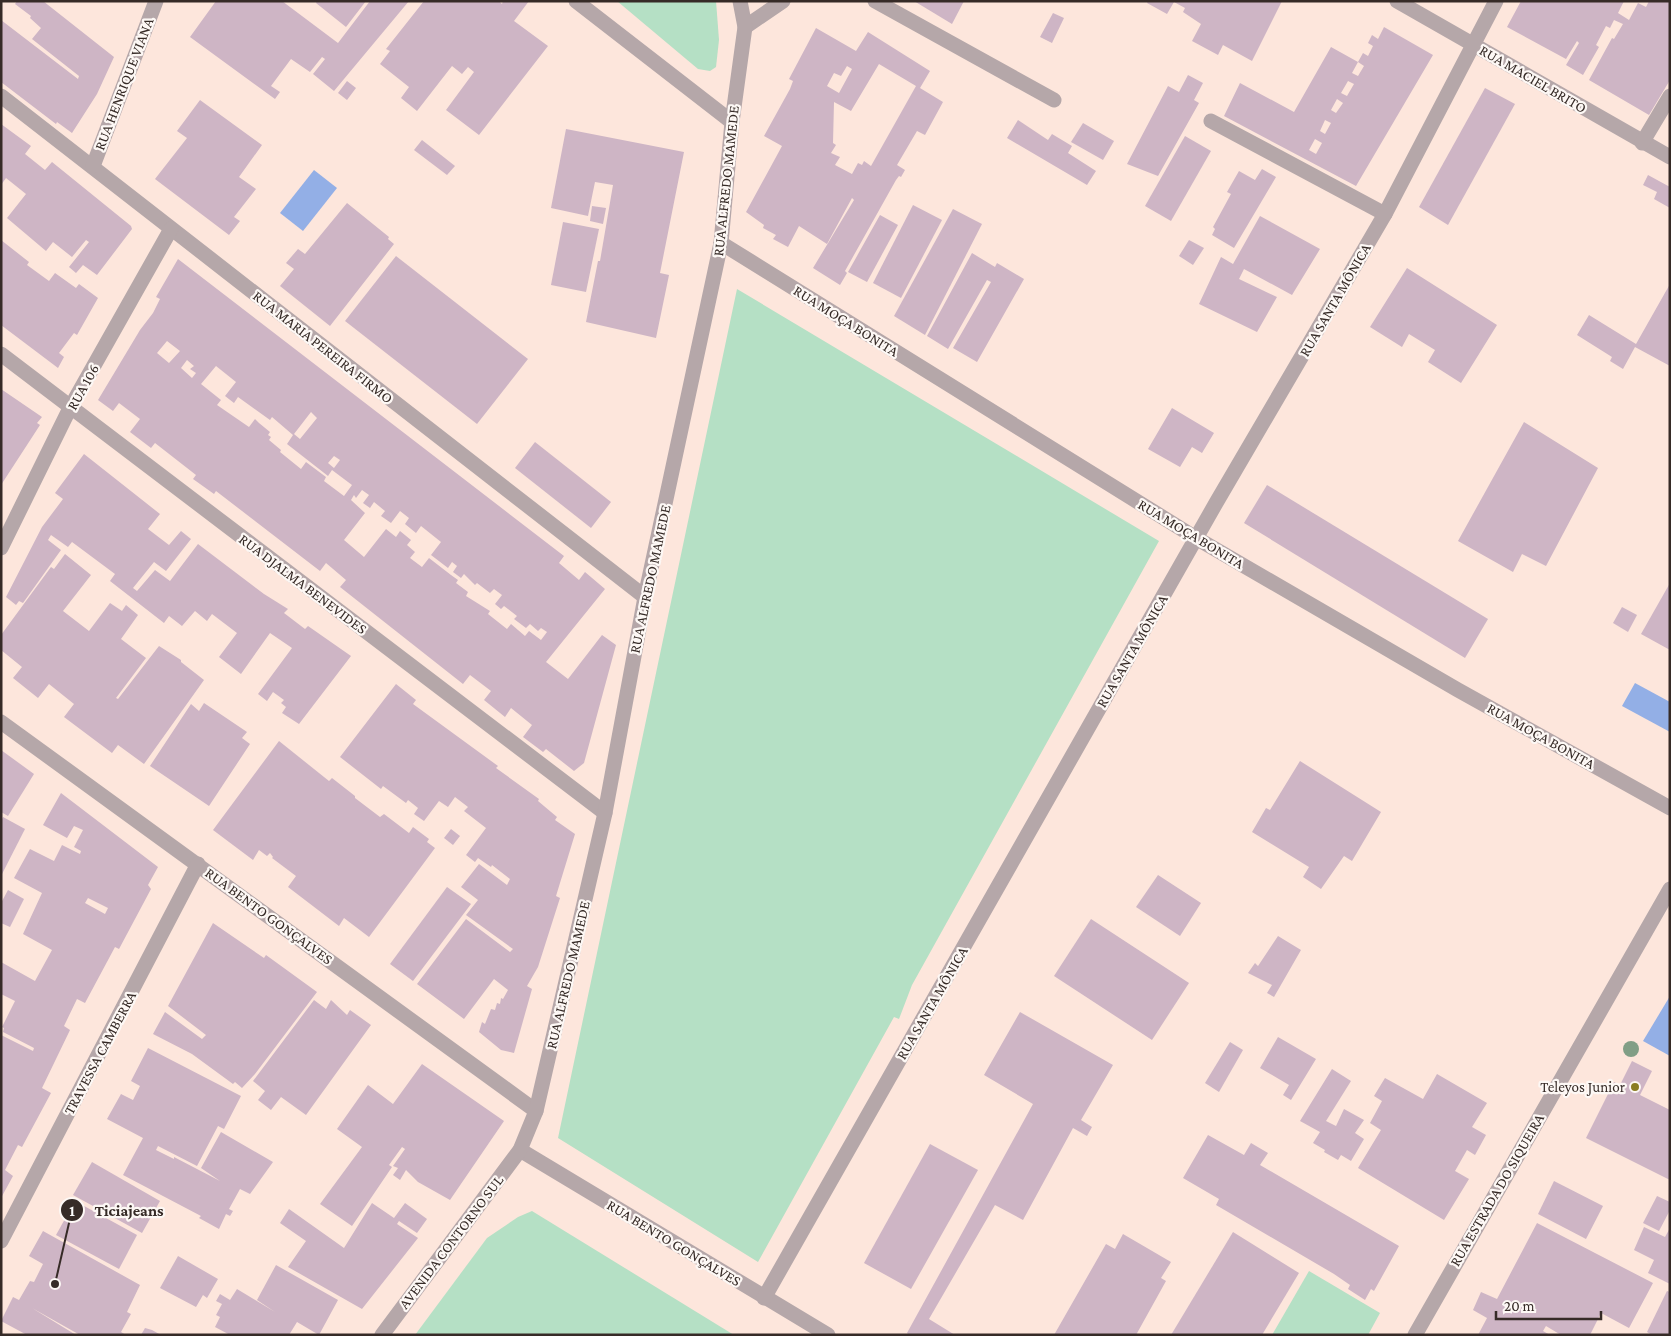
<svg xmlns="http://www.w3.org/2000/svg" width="1671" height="1336" font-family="'Crimson Pro',serif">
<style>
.green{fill:#b5e0c5}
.water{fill:#93afe6}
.building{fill:#ceb5c5;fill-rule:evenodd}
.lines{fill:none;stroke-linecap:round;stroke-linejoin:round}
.street{stroke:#b5a7a9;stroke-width:15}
.tree{fill:#819e86}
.poi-dot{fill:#8a7d23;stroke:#fdf8f5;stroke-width:2}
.labels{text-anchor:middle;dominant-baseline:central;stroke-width:4.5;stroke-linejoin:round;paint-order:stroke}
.street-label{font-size:15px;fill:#362b27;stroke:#fdf8f5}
.poi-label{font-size:15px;fill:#362b27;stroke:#fdf8f5;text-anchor:end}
.leader{fill:none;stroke:#362b27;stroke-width:2}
.callout-dot{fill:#362b27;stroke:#fdf8f5;stroke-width:2}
.mark-label{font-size:15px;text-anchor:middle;font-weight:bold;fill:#fff}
.callout-label{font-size:16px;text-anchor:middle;font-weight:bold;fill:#362b27;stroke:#fdf8f5;stroke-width:4.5;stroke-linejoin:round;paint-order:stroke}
</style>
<rect width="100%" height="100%" fill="#fde6dc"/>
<!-- green -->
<g class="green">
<path d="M617 1H716L719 40 716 67 710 71 698 69Z"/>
<path d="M737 289 1159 541 912 985 899 1019 894 1017 758 1262 558 1138Z"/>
<path d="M532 1211 734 1335H415L487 1238 518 1217Z"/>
<path d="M1309 1271 1380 1313 1368 1335H1272Z"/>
</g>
<!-- water -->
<g class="water">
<path d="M314 170 337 188 303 231 280 213Z"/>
<path d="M1635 683 1670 702V732L1622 706Z"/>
<path d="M1670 996V1056L1643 1041Z"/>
</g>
<!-- building -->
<g class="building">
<path d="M17 1H43L114 57 97 94 72 133 57 122 56 124 1 82V20L78 79 79 76 32 39 41 28 30 18 31 16 15 4Z"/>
<path d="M216 1H282L338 43 370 1H409L334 91 313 74 325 59 322 57 310 72 291 59 271 86 280 92 275 99 190 37Z"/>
<path d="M317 1H366L346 27 316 3Z"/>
<path d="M424 1H499L502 4 503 1H529L514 21 548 46 479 135 446 110 474 72 468 67 462 74 452 66 417 111 401 98 409 87 380 64 390 51 386 49Z"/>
<path d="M914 1H964L952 24Z"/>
<path d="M1148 1H1282L1252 61 1223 45 1218 55 1192 41 1201 24 1183 12 1185 8 1174 2 1167 14 1147 3Z"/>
<path d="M1521 1H1624L1618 13 1629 20 1638 3 1646 7 1649 1H1670V80L1649 115 1589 80 1612 38 1614 39 1623 24 1614 20 1610 28 1606 26 1596 45 1599 47 1583 75 1566 65 1579 43 1577 41 1566 59 1507 27Z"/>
<path d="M1053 13 1064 18 1052 43 1040 37Z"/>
<path d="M1384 27 1433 55 1356 186 1224 116 1240 83 1294 112 1331 47 1358 62 1352 73 1358 76 1364 66 1358 62 1363 53 1368 56 1373 46 1368 43 1372 35 1378 39ZM1348 81 1354 84 1347 96 1341 93ZM1337 99 1343 103 1336 113 1331 110ZM1325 120 1331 123 1325 134 1320 131ZM1315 139 1322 143 1316 154 1309 150Z"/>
<path d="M816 28 856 51 868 32 930 71 920 88 943 102 925 135 917 131 897 165 905 170 901 177 899 176 896 180 845 271 847 273 840 285 813 268 854 200 852 198 827 244 799 226 788 247 773 239 776 235 763 228 764 225 746 212 782 146 764 136 790 89 793 81 789 79ZM879 64 916 86 871 166 864 161 862 165 858 163 852 174 835 165 840 157 831 153 836 145 833 143 834 102 851 111ZM847 66 852 69 839 93 827 86 834 73 841 76Z"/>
<path d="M1188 75 1203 83 1194 100 1199 103 1158 176 1127 164 1168 86 1179 92Z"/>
<path d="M347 81 356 88 347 100 338 93Z"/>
<path d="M1485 88 1515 104 1448 225 1419 207Z"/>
<path d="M200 100 262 145 239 177 256 189 234 217 240 221 229 235 155 179 187 138 177 131Z"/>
<path d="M1018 120 1048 140 1052 134 1072 146 1068 153 1096 171 1087 185 1007 138Z"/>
<path d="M1083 123 1114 141 1103 160 1071 142Z"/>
<path d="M1 124 31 146 25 154 45 170 52 162 131 226 132 229 97 275 83 265 76 273 69 267 89 242 86 240 72 257 53 242 46 251 7 218 26 194 6 178 1 185Z"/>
<path d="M566 129 684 152 660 273 669 275 656 338 586 322 598 261H600L613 185 595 182 588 216 551 208Z"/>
<path d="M1185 136 1211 151 1171 221 1145 206Z"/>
<path d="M422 140 455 166 447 175 414 150Z"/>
<path d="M1262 169 1276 177 1234 248 1212 235 1215 229 1213 227 1231 194 1227 192 1239 171 1255 180Z"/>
<path d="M1648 175 1670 187V208L1654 199 1657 192 1643 185Z"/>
<path d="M347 203 389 237 388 239 394 244 330 326 280 286 294 269 286 263 298 249 305 254Z"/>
<path d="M913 205 942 220 901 298 873 283Z"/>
<path d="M592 206 606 208 603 224 590 221Z"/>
<path d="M953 209 982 224 925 335 894 316Z"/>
<path d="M880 215 898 225 867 282 848 272Z"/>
<path d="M1260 216 1320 249 1292 295 1244 269 1239 279 1277 297 1257 332 1199 304 1221 257 1233 264Z"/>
<path d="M563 222 599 229 586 292 551 285Z"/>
<path d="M1 240 29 262 27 265 49 281 55 273 76 288 79 284 98 298 77 335 74 333 59 353 64 357 58 368 1 325Z"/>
<path d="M1189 240 1204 248 1193 265 1179 256Z"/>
<path d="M972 253 995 267 997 263 1024 279 977 362 953 348 991 282 987 280 948 349 927 336Z"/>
<path d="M396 256 528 359 477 424 345 321Z"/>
<path d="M178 259 564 556 559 563 579 580 585 572 605 589 546 662 568 679 602 635 616 645 584 763 574 771 546 749 543 752 523 737 532 725 511 708 505 717 484 700 491 691 470 675 463 684 340 587 346 580 326 563 320 571 216 491 214 494 193 479 196 475 155 443 151 448 130 432 140 419 119 403 113 411 98 400 140 330 153 313 160 299 156 297ZM167 341 180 351 169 363 157 353ZM187 360 194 366 190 369 196 373 192 378 181 368ZM216 366 236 382 225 396 234 403 238 397 270 420 272 417 293 435 287 444 328 476 332 470 352 485 344 496 324 481 326 477 306 462 301 469 280 452 281 450 269 440 271 437 268 435 270 432 259 423 255 419 249 427 217 405 221 400 201 384ZM311 412 317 418 300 439 294 434ZM334 456 340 460 334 468 328 463ZM362 490 369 495 363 503 370 508 374 502 385 511 381 516 391 523 400 511 409 518 405 524 416 533 421 526 441 542 431 555 448 568 452 562 457 566 453 572 461 578 464 574 475 585 477 583 490 593 494 589 502 595 495 604 501 609 504 606 517 616 514 619 526 628 530 624 538 631 541 628 547 632 541 640 529 631 525 636 511 624 507 629 488 614 490 611 466 596 468 592 456 583 458 580 451 575 429 558 422 567 410 558 415 552 407 545 411 540 400 531 396 537 386 529 364 557 344 540 365 513 351 500 354 495 356 498Z"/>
<path d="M1407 268 1497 325 1461 383 1428 362 1435 350 1409 334 1402 347 1370 327Z"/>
<path d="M1670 284V366L1635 347 1623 369 1610 361 1612 357 1577 335 1589 315 1636 344Z"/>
<path d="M1 389 42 417 37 423 40 425 1 485Z"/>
<path d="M1172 408 1214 433 1202 453 1192 447 1180 467 1148 449Z"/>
<path d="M1524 422 1598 468 1546 566 1522 554 1513 572 1458 541Z"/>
<path d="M535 442 611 502 591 528 515 468Z"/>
<path d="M84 454 160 514 148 529 169 545 181 531 191 539 166 571 154 562 133 588 137 591 155 570 170 581 198 544 264 594 288 609 284 613 305 629 308 626 351 656 299 724 282 713 286 707 281 703 284 700 273 692 267 701 258 694 292 648 270 633 241 674 219 657 237 633 212 614 207 621 195 611 182 626 169 616 164 623 110 581 115 574 72 542 68 547 51 535 48 540 61 550 23 603 19 601 16 605 6 597 42 527 63 499 55 493Z"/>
<path d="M1267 485 1488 619 1465 658 1244 523Z"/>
<path d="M65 554 91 575 63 611 89 631 110 603 122 611 126 605 138 615 121 639 146 658 116 698 118 699 159 646 181 660V662L204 680 144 764 118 745 112 753 64 717 74 704 49 684 38 698 13 678 22 667 1 650V635L51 567 54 569Z"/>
<path d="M1670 583V650L1641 634Z"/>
<path d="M1622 607 1637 615 1628 632 1613 623Z"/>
<path d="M396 684 416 700 413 704 498 766 496 768 539 799 538 801 557 817 555 820 575 834 556 896 560 898 538 967 527 986 532 989 514 1053 501 1050 479 1032 482 1022 485 1024 491 1009 495 1010 497 1003 500 1004 501 998 503 999 508 990 494 979 464 1019 417 984 466 919 510 952 513 949 466 915 478 900 461 887 479 864 507 885 510 879 492 865 491 867 478 858 475 862 466 855 486 828 464 811 468 807 455 797 448 807 439 801 424 821 414 814 418 808 408 800 406 803 383 786 381 789 340 757Z"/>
<path d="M204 703 247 732 242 738 250 744 209 806 150 766 191 704 199 711Z"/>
<path d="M279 741 329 781 332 778 355 796V798L380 817 384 814 409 833 413 827 429 839 427 842 435 848 369 937 344 918 339 926 288 887 296 876 272 858 273 857 270 853 267 856 259 850 253 860 213 830Z"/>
<path d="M1 750 34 774 8 816 1 812Z"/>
<path d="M1300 761 1381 812 1352 861 1344 856 1321 889 1303 877 1309 867 1252 832 1266 808 1270 810Z"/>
<path d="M61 793 158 867 148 885 151 889 119 949 115 947 85 1003 77 999 64 1026 70 1030 42 1088 51 1093 22 1147 18 1145 5 1170 13 1176 1 1198V1035L33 1051 34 1048 3 1032 4 1028 2 1027 15 1001 1 994V962L35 981 52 950 23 934 42 893 14 878 30 849 54 861 62 845 80 854 81 851 74 847 83 830 74 826 67 838 43 825ZM88 898 108 908 105 914 85 903Z"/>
<path d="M3 817 25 829 1 876V821Z"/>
<path d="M451 829 460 836 453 845 444 838Z"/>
<path d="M1158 875 1201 903 1180 936 1136 907Z"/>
<path d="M447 887 471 904 413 981 390 964Z"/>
<path d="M8 890 24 899 10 927 1 923V903Z"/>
<path d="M1091 919 1189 983 1152 1040 1054 976Z"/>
<path d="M213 923 264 958 266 955 317 992 255 1074 242 1088 235 1082 233 1084 192 1054 153 1034 165 1012 202 1039 206 1035 168 1006Z"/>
<path d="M1278 936 1301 950 1274 997 1267 993 1272 985 1248 973 1255 963 1258 966Z"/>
<path d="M314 1000 326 1009 331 1000 347 1015 350 1010 371 1025 306 1115 281 1097 271 1110 258 1100 265 1091 253 1081Z"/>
<path d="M1020 1012 1113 1065 1081 1120 1092 1127 1087 1136 1073 1128 1023 1220 995 1205 929 1319 955 1335H909L907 1333 1033 1104 984 1075Z"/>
<path d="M1278 1037 1316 1059 1291 1100 1283 1095 1289 1085 1260 1068Z"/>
<path d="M1230 1042 1243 1050 1219 1092 1205 1083Z"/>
<path d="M148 1048 241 1096 224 1129 218 1126 197 1166 158 1146 156 1150 174 1159V1157L220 1181 201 1168 221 1132 273 1162 250 1194 240 1189 229 1209 233 1211 230 1216 226 1214 219 1229 199 1218 201 1216 123 1175 143 1138 107 1119 121 1094 133 1100 140 1086 131 1081Z"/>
<path d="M1632 1061 1652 1071 1640 1095 1670 1110V1180L1586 1138 1614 1082 1620 1085Z"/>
<path d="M422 1064 504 1121 450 1200 418 1182 406 1170 400 1180 393 1175 398 1168 393 1166 405 1149 402 1147 389 1165 392 1167 352 1226 320 1204 362 1147 337 1129 368 1085 393 1104Z"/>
<path d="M1332 1069 1351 1081 1326 1121 1336 1126 1344 1109 1364 1120 1355 1133 1364 1139 1351 1161 1341 1155 1338 1160 1324 1152 1325 1150 1313 1143 1320 1132 1300 1121Z"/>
<path d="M1437 1074 1487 1103 1472 1127 1486 1135 1475 1155 1467 1150 1455 1171 1469 1179 1444 1220 1358 1168 1381 1130 1370 1123 1382 1101 1374 1096 1385 1078 1423 1099Z"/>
<path d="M1208 1135 1244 1155 1251 1143 1268 1153 1260 1165 1399 1246 1374 1291 1371 1289 1365 1300 1348 1289 1350 1285 1334 1274 1216 1205 1219 1199 1183 1178Z"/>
<path d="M930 1144 978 1170 911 1289 864 1263Z"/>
<path d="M92 1162 160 1201 142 1233 73 1195Z"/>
<path d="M1554 1181 1603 1206 1586 1239 1538 1214Z"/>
<path d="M1657 1196 1670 1202V1210L1659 1231 1643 1223Z"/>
<path d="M75 1201 137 1235 119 1269 56 1235Z"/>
<path d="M372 1203 394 1218 405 1203 427 1219 417 1233 399 1221 397 1224 418 1238 362 1309 288 1267 306 1241 280 1223 289 1209 344 1248Z"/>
<path d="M1537 1223 1653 1283 1629 1328 1601 1313 1590 1335H1561L1546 1326 1543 1331 1550 1335H1478L1487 1318 1473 1310 1481 1292 1497 1299Z"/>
<path d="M1644 1227 1665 1237 1670 1228V1284L1648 1273 1654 1260 1634 1250Z"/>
<path d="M43 1231 140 1285 127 1312 131 1314 121 1332 126 1335H80L32 1308 76 1335H27L1 1321 13 1297 19 1300 30 1281 34 1282 43 1264 29 1256Z"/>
<path d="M1233 1232 1299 1273 1262 1335H1171Z"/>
<path d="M1123 1234 1171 1262 1161 1278 1166 1281 1136 1335H1054L1106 1244 1115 1249Z"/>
<path d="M178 1256 218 1279 207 1298 203 1295 196 1307 160 1288Z"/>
<path d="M276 1265 338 1300 319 1335 297 1322 289 1335H230L215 1327 220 1317 216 1315 222 1304 216 1301 220 1294 230 1300 237 1289 275 1312 257 1300Z"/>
<path d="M1667 1291 1670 1292V1335H1652L1647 1332Z"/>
<path d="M145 1328 152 1330 161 1335H141Z"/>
</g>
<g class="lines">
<!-- street -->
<g class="street">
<path d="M576 1 732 122"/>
<path d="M875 1 1054 100"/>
<path d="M1397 1 1670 157"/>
<path d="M745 27 783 1"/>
<path d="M1 96 645 597"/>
<path d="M1211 121 1385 214"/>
<path d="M1642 143 1670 96"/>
<path d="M93 166 156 1"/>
<path d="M721 243 1196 538 1458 690 1670 808"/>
<path d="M1 354 605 813"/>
<path d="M1 548 70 408 171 229"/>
<path d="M1 722 536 1111"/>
<path d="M520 1150 828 1335"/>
<path d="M1 1241 198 864"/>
<path d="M764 1298 1216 503 1385 214 1496 1"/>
<path d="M382 1335 520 1150 536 1111 605 813 645 597 721 243 732 122 745 27 740 1"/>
<path d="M1415 1335 1670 889"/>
</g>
</g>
<!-- trees -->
<circle class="tree" cx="1631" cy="1049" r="8"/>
<!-- markers -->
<circle class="poi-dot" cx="1635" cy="1087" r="5"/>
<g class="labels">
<!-- street labels -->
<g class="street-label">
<text transform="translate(1533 79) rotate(30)">RUA MACIEL BRITO</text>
<text transform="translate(124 84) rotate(-69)">RUA HENRIQUE VIANA</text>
<text transform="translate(726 181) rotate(-84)">RUA ALFREDO MAMEDE</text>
<text transform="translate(1335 300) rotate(-60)">RUA SANTA MÔNICA</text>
<text transform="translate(846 321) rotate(32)">RUA MOÇA BONITA</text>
<text transform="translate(323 347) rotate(38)">RUA MARIA PEREIRA FIRMO</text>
<text transform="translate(83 387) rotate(-61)">RUA 106</text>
<text transform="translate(1191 534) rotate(31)">RUA MOÇA BONITA</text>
<text transform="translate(650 579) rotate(-78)">RUA ALFREDO MAMEDE</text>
<text transform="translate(303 584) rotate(37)">RUA DJALMA BENEVIDES</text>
<text transform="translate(1132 651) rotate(-60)">RUA SANTA MÔNICA</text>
<text transform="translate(1541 736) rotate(29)">RUA MOÇA BONITA</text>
<text transform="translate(269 916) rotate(36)">RUA BENTO GONÇALVES</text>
<text transform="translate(568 975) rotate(-77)">RUA ALFREDO MAMEDE</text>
<text transform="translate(932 1003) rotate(-60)">RUA SANTA MÔNICA</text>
<text transform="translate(100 1053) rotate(-62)">TRAVESSA CAMBERRA</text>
<text transform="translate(1497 1190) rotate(-60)">RUA ESTRADA DO SIQUEIRA</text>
<text transform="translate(451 1242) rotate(-53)">AVENIDA CONTORNO SUL</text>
<text transform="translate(674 1243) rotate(31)">RUA BENTO GONÇALVES</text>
</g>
<!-- poi labels -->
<g class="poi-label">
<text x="1625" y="1087">Teleyos Junior</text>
</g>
</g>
<!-- callouts -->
<path class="leader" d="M55 1284L72 1210"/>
<g class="callout-dot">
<circle cx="55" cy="1284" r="5"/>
<circle cx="72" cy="1210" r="12"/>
</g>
<g class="mark-label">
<text x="72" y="1216">1</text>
</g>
<g class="callout-label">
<text x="129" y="1216">Ticiajeans</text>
</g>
<!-- border -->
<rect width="1671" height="1336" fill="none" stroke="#362b27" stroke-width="5"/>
<!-- scale -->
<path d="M1496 1311v8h105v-8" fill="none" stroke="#362b27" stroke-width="2.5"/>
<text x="1504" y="1311" font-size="15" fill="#362b27" stroke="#fdf8f5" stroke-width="4" paint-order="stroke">20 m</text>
</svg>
